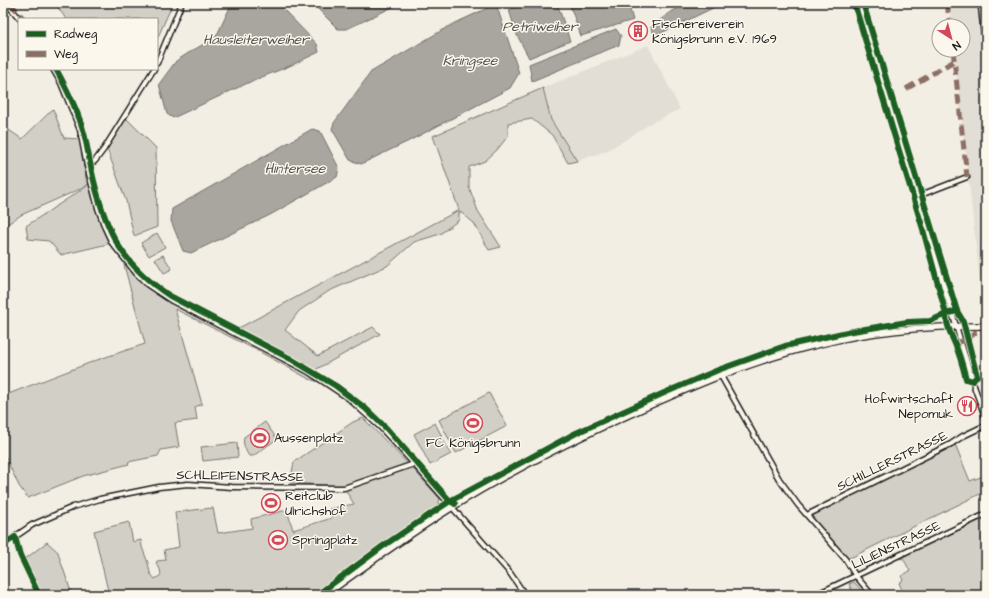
<svg xmlns="http://www.w3.org/2000/svg" width="989" height="598" font-family="'Architects Daughter',sans-serif">
<style>
.built{fill:#e2ded5}
.green{fill:#d2cfc6;stroke:#777671}
.water{fill:#a9a6a0;stroke:#716f6b}
.lines{fill:none;stroke-linecap:round;stroke-linejoin:round}
.minor-casing{stroke:#1c1c1c;stroke-width:7}
.major-casing{stroke:#1c1c1c;stroke-width:8}
.minor{stroke:#fbf7ec;stroke-width:4}
.major{stroke:#fbf7ec;stroke-width:5.5}
.quiet{stroke:#8d6e63;stroke-width:5;stroke-dasharray:10 5;stroke-linecap:butt}
.cycleway-casing{stroke:#fbf7ec;stroke-width:8}
.cycleway{stroke:#1b5e20;stroke-width:6}
.labels{text-anchor:middle;dominant-baseline:central;stroke-width:3;stroke-linejoin:round;paint-order:stroke}
.poi-label{font-size:13px;fill:#1c1c1c;stroke:#fbf7ec;text-anchor:start}
.street-label{font-size:13px;fill:#1c1c1c;stroke:#fbf7ec}
.water-label{font-size:14px;font-style:italic;fill:#545351;stroke:#fbf7ec}
</style>
<rect width="100%" height="100%" fill="#f2eee4"/>
<filter id="ink" filterUnits="userSpaceOnUse"><feTurbulence type="fractalNoise" baseFrequency=".025" numOctaves="2"/><feDisplacementMap in="SourceGraphic" scale="8" xChannelSelector="R" yChannelSelector="G"/><feConvolveMatrix kernelMatrix="1 2 1 2 8 2 1 2 1" color-interpolation-filters="sRGB"/></filter>
<g filter="url(#ink)">
<!-- built -->
<g class="built">
<path d="M949 3H986V317H984L954 50H963V26H952Z"/>
<path d="M648 45 680 109 649 124 627 139 606 151 577 161 551 120 543 88Z"/>
</g>
<!-- green -->
<g class="green">
<path d="M55 3H173L157 39V19H66Z"/>
<path d="M543 88 551 120 577 161 568 163 552 135 532 119 508 123V136L497 150 485 161 469 167V187L478 211 501 247 489 250 474 223 459 211V220L440 234 414 242 387 266 329 291 299 311 285 330 318 356 373 327 380 334 315 370 237 329 459 210 433 136Z"/>
<path d="M53 109 64 138 80 139 87 185 91 183 112 243 61 255 49 241 28 239 26 226 87 186 21 215 3 227V126L22 139Z"/>
<path d="M124 116 156 148 157 227 134 236 126 201 106 146Z"/>
<path d="M157 233 165 247 149 256 141 243Z"/>
<path d="M163 255 172 269 164 273 155 259Z"/>
<path d="M124 259 160 293 321 379 319 382 309 379 260 352 175 309 202 404 195 407 197 420 175 423 179 447 161 450 158 456 128 462 129 464 83 476 28 498 19 486 3 452V396L97 360 145 344 124 265Z"/>
<path d="M489 393 507 426 456 453 439 420Z"/>
<path d="M363 418 415 471 440 499 437 506 379 546 315 595H109L94 531 129 522 133 542 141 540 142 547 148 563 150 573 155 579 161 575 160 569 156 564 157 561 166 560 164 550 179 547 175 512 213 508 218 533 252 528 251 519 287 510 293 530 332 518 329 509 354 504 343 486 290 483 294 462 353 422Z"/>
<path d="M265 422 277 439 253 456H249C246 452 242 443 244 437Z"/>
<path d="M435 423 451 454 430 465 414 434Z"/>
<path d="M237 443 238 457 203 461 201 447Z"/>
<path d="M955 444 970 481 986 475V491L846 560 809 515Z"/>
<path d="M986 517V595H904L899 583 903 580 901 576 910 571 903 558 900 559V558Z"/>
<path d="M47 542 58 552 60 559 72 595H41L24 560Z"/>
<path d="M854 582 866 595H854L849 584Z"/>
</g>
<!-- water -->
<g class="water">
<path d="M232 3H280L283 9 317 44 319 52 292 65 252 81 173 118 167 114 159 84 176 61 190 52 216 37Z"/>
<path d="M312 3H401L347 29H338Z"/>
<path d="M525 3H557L570 41 529 58 517 35 509 10Z"/>
<path d="M569 3H628L633 20 581 36Z"/>
<path d="M688 3H719V5L657 35 652 31 651 27 669 13Z"/>
<path d="M494 5 497 7 519 73 510 88 409 141 361 164 350 160 332 129 334 123 371 72 451 25Z"/>
<path d="M616 29 621 36 619 45 532 81 529 64Z"/>
<path d="M312 129 320 131 339 168 337 177 270 215 191 253 183 251 171 221 172 209Z"/>
</g>
<g class="lines">
<!-- minor casing -->
<g class="minor-casing">
<g id="minor">
<path d="M6 3 20 19"/>
<path d="M859 3 975 389 986 419"/>
<path d="M985 3 981 7 986 56"/>
<path d="M157 63 181 5"/>
<path d="M53 69 61 83 80 130 87 166 98 208 105 228 112 243 136 273 148 285 172 301 309 372 348 398 380 427 414 464 510 573 525 595"/>
<path d="M87 166 95 161 104 149 154 69"/>
<path d="M918 196 967 177"/>
<path d="M721 376 779 479 798 505 846 560 855 575 872 595"/>
<path d="M807 515 951 444 963 436 986 425"/>
<path d="M15 537 20 555 39 595"/>
<path d="M3 545 32 525 73 507 100 499 159 487 188 484 232 487 344 488 414 464"/>
<path d="M815 595 986 514"/>
</g>
</g>
<!-- major casing -->
<g class="major-casing">
<path id="major" d="M325 595C366 565 408 535 451 508 510 471 572 440 635 412 695 385 756 359 820 344 874 330 930 326 986 326"/>
</g>
<!-- minor -->
<use href="#minor" class="minor"/>
<!-- major -->
<use href="#major" class="major"/>
<!-- quiet -->
<g class="quiet">
<path d="M10 3 24 19"/>
<path d="M947 3 950 26"/>
<path d="M953 50 967 177"/>
<path d="M906 89 954 61"/>
<path d="M955 343 968 339 976 332H986"/>
</g>
<!-- cycleway casing -->
<g class="cycleway-casing">
<g id="cycleway">
<path d="M854 3 922 226 946 314C946 326 951 334 955 344 960 355 963 367 966 379L973 381"/>
<path d="M863 3 957 311 963 321 977 376 973 381"/>
<path d="M56 69C67 89 78 111 84 133 88 149 90 165 94 181 107 234 123 265 170 296L291 359 336 386 365 408 387 429 450 501 455 504"/>
<path d="M3 545 15 537 20 555 39 595"/>
<path d="M317 595 383 546 450 501 576 433 664 393 718 370 785 346 847 332 907 322 930 321 946 314 957 311"/>
</g>
</g>
<!-- cycleway -->
<use href="#cycleway" class="cycleway"/>
</g>
</g>
<!-- icons -->
<defs>
<g id="building-ring" transform="scale(1)"><circle r="9.5" fill="#fbf7ec" stroke="#d1495b" stroke-width="1.5"/><path d="M-4-6H4V6H1V3H-1V6H-4ZM-2.5-4.3h1.7v1.8h-1.7ZM.8-4.3h1.7v1.8H.8ZM-2.5-1h1.7V.8h-1.7ZM.8-1h1.7V.8H.8Z" fill="#d1495b"/></g>
<g id="restaurant-ring" transform="scale(1)"><circle r="9.5" fill="#fbf7ec" stroke="#d1495b" stroke-width="1.5"/><path d="M-5-6h1v4h1v-4h1v4h1v-4h1v5L-1.5 .5V6h-2V.5L-5-1ZM5-6V6H3V1.5H1.5Q1.5-4 5-6Z" fill="#d1495b"/></g>
<g id="stadium-ring" transform="scale(1)"><circle r="9.5" fill="#fbf7ec" stroke="#d1495b" stroke-width="1.5"/><path d="M0-5a6.5 5 0 1 0 0 10a6.5 5 0 1 0 0-10ZM-3.5-1.8h7v3.6h-7Z" fill="#d1495b"/></g>
</defs>
<g fill-rule="evenodd">
<use href="#building-ring" x="638" y="31"/>
<use href="#restaurant-ring" x="967" y="406"/>
<use href="#stadium-ring" x="473" y="423"/>
<use href="#stadium-ring" x="260" y="438"/>
<use href="#stadium-ring" x="271" y="503"/>
<use href="#stadium-ring" x="278" y="540"/>
</g>
<g class="labels">
<!-- poi labels -->
<g class="poi-label">
<text x="652" y="24">Fischereiverein<tspan x="652" dy="15">Königsbrunn e.V. 1969</tspan></text>
<text x="953" y="399" text-anchor="end">Hofwirtschaft<tspan x="953" dy="15">Nepomuk</tspan></text>
<text x="274" y="438">Aussenplatz</text>
<text x="473" y="443" text-anchor="middle">FC Königsbrunn</text>
<text x="285" y="496">Reitclub<tspan x="285" dy="15">Ulrichshof</tspan></text>
<text x="292" y="540">Springplatz</text>
</g>
<!-- street labels -->
<g class="street-label">
<text transform="translate(892 461) rotate(-26)">SCHILLERSTRASSE</text>
<text transform="translate(240 476) rotate(1)">SCHLEIFENSTRASSE</text>
<text transform="translate(896 545) rotate(-25)">LILIENSTRASSE</text>
</g>
<!-- water labels -->
<g class="water-label">
<text x="540" y="27">Petriweiher</text>
<text x="256" y="40">Hausleiterweiher</text>
<text x="470" y="61">Kringsee</text>
<text x="295" y="169">Hintersee</text>
</g>
</g>
<!-- margin -->
<rect width="989" height="598" fill="none" stroke="#fbf7ec" stroke-width="16"/>
<rect x="8" y="8" width="973" height="582" fill="none" stroke="#1c1c1c" stroke-width="1.5" filter="url(#ink)"/>
<!-- legend -->
<rect x="18" y="18" width="140" height="52" fill="#fbf7ec" stroke="#a29f99"/>
<rect x="26" y="31" width="20" height="6" fill="#1b5e20" stroke="#a29f99"/>
<text x="54" y="38" font-size="12" fill="#1c1c1c">Radweg</text>
<rect x="26" y="51" width="20" height="6" fill="#8d6e63" stroke="#a29f99"/>
<text x="54" y="58" font-size="12" fill="#1c1c1c">Weg</text>
<!-- north arrow -->
<g transform="translate(951 38) rotate(144)"><circle r="19" fill="#fbf7ec" stroke="#a29f99"/>
<path d="M0-3L7 15L0 10L-7 15Z" fill="#d1495b"/>
<text y="-6" font-size="11" font-weight="bold" text-anchor="middle" fill="#1c1c1c">N</text>
</g>
</svg>
